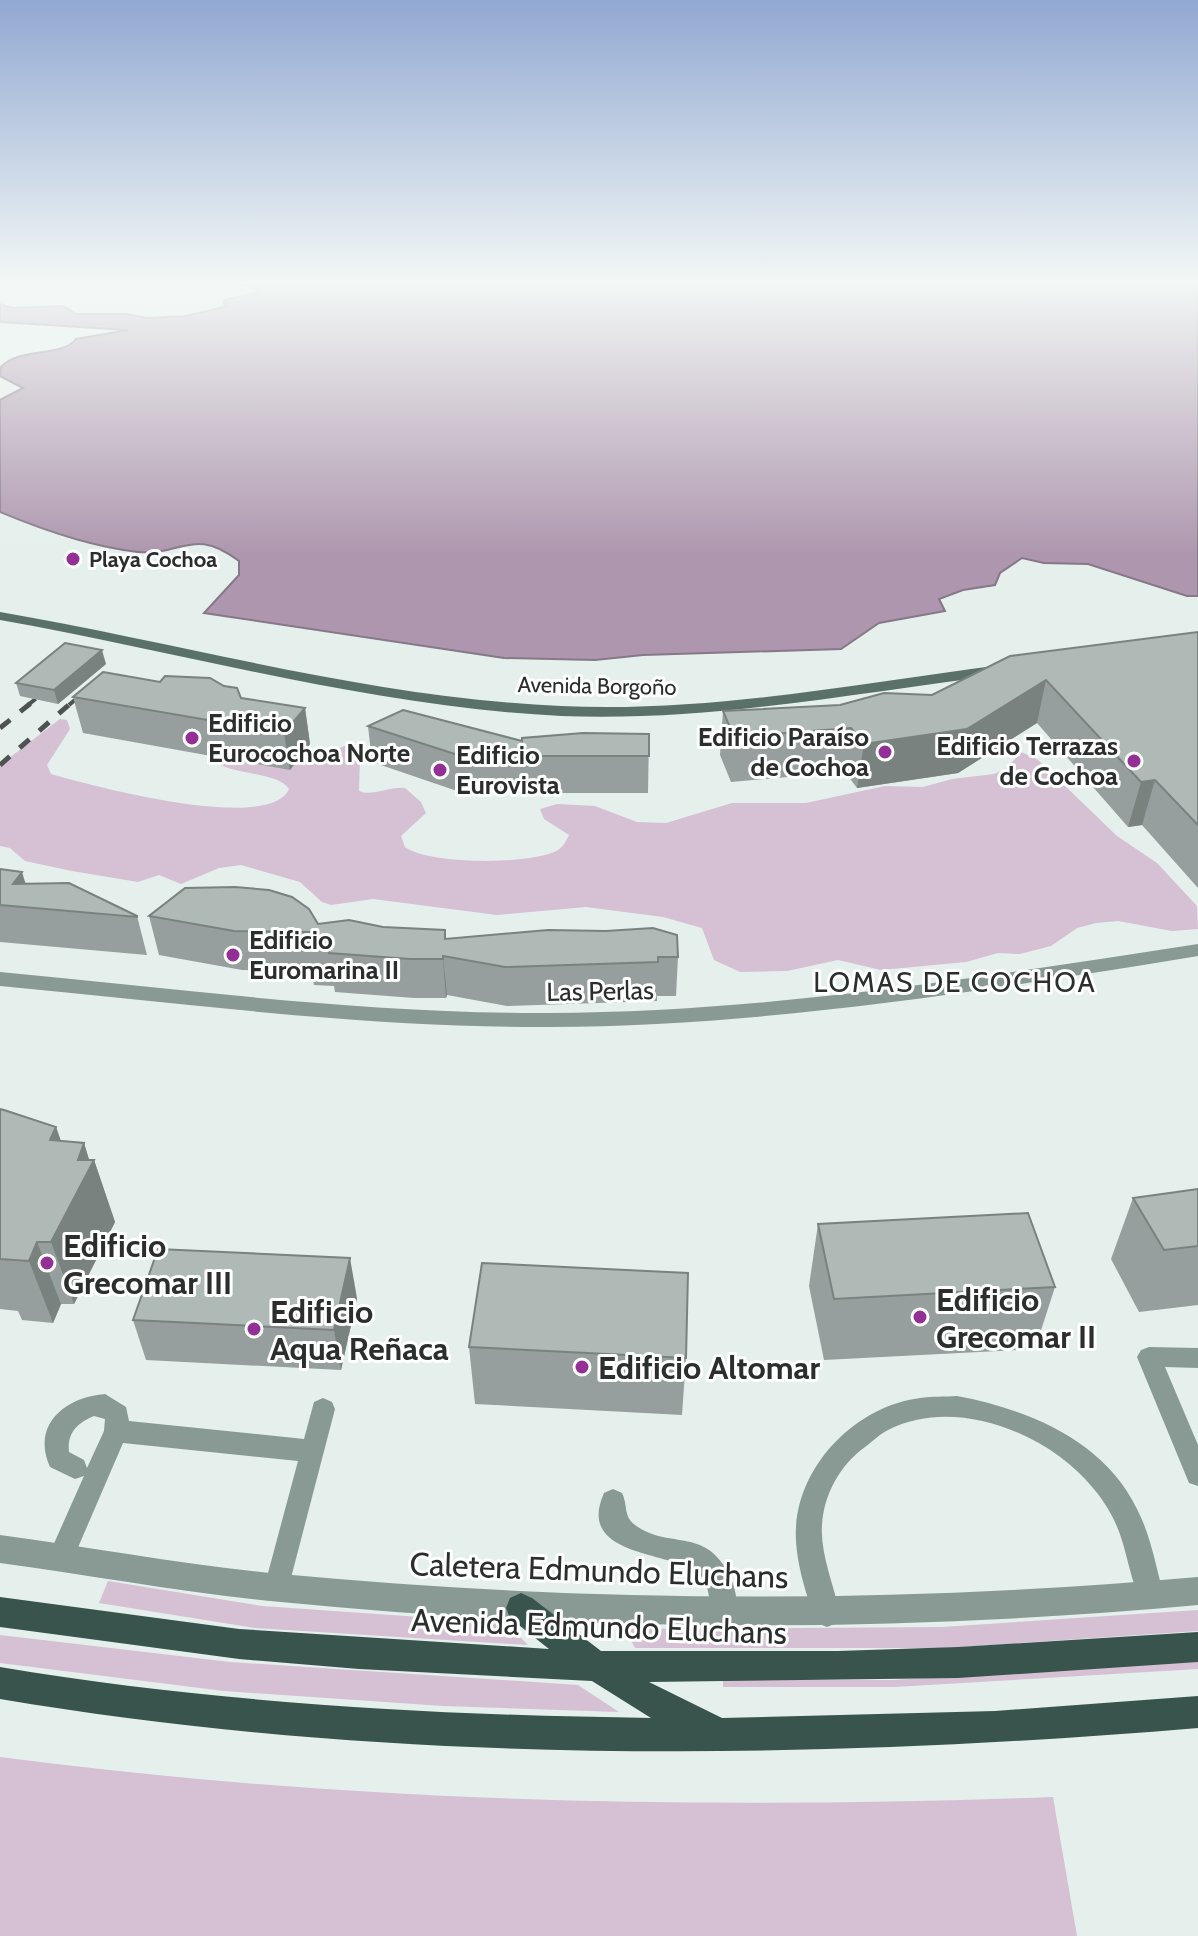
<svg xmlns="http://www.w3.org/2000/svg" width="1198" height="1936" font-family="Cabin,sans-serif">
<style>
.green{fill:#d5c0d4}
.water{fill:#ae97ae;stroke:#867887;stroke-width:2}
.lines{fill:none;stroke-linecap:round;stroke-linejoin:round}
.service{fill:#899994;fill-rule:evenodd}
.minor{fill:#899994;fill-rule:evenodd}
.secondary{fill:#5a716a;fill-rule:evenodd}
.primary{fill:#38544d;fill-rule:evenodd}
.rail-far1{stroke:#4e5351;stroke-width:4;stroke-dasharray:10 10;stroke-linecap:butt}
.rail{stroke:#4e5351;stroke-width:5;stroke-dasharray:13 13;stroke-linecap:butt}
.wall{fill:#969f9d}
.shaded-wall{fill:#7a827f}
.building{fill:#afb9b6;stroke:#7a827f;stroke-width:2}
.poi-dot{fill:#942f95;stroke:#fff;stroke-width:3}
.labels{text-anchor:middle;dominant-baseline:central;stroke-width:6;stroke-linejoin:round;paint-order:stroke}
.far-poi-label{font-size:22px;font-weight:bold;fill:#2a2e2d;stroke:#fff;text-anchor:start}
.far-street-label{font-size:22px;fill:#2a2e2d;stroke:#fff}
.poi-label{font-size:26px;font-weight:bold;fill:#2a2e2d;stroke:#fff;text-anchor:start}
.street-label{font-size:26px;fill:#2a2e2d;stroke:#fff}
.neighbourhood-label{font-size:28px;letter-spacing:2px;fill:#2a2e2d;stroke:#fff}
.near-poi-label{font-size:32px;font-weight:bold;fill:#2a2e2d;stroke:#fff;text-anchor:start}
.near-street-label{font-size:32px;fill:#2a2e2d;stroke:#fff}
</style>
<rect width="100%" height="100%" fill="#e5efec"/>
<!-- green -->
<g class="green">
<path d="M60 719 67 720 70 729 47 765 51 774C89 785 270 834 289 789 279 772 231 775 214 761L314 759 349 744 356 747 360 757 359 791C372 797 390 786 405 788L421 802 426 813 401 836 405 847C429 865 533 865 558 850 564 846 566 841 569 835L544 819 540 809 557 804 595 806 637 822 666 823 732 803H806L885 786 923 787 952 779 994 774 1007 768 1021 752 1037 759 1117 836 1157 863 1197 906 1198 929 1172 931 1118 921 1096 923 1077 928 1051 946 1020 954 998 953 966 962 881 970 838 960 787 971 740 972 714 960 702 928 663 917 586 907 497 915 373 899 331 905 322 902 300 882 241 865 219 868 181 884 159 875 138 882 72 871 25 861 10 848 0 846V765Z"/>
<path d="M108 1581 262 1606 506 1623 528 1645 255 1628 99 1603Z"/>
<path d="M1198 1610V1631L947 1648H635L625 1629 942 1627Z"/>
<path d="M0 1635 230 1662 578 1685 619 1712 443 1706 224 1691 0 1663Z"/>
<path d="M1198 1659V1669L894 1687H723V1680H893Z"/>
<path d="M0 1757C350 1803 701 1810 1053 1797L1077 1936H0Z"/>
</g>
<!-- water -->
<path class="water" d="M244 283H1198V596H1187L1088 564 1044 563 1022 558 1000 573 995 585 963 590 939 599 945 611 879 623 841 649 643 655 595 660 504 658 204 613 239 575V561C193 526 183 556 138 552 91 547 43 530 0 512V400L23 388 0 376 1 367C19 347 61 358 76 339L128 330 0 322V304L12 308 63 306 76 314H125L147 318 187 316 227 306 223 303 224 300 258 292V289L241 284Z"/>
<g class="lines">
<!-- service -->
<g class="service">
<path d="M1149 1347 1198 1348V1368L1165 1367 1198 1445V1486L1189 1483 1137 1357 1141 1350Z"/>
<path d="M105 1394 126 1407 129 1421 304 1439 314 1402 323 1398 332 1402 335 1409 286 1597 277 1601 268 1597 264 1588 298 1461 123 1443 70 1566 61 1569 52 1566 48 1557 84 1476 75 1479 50 1467C31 1425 65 1397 105 1394ZM94 1416 105 1419 104 1431 87 1468 84 1460 69 1452C67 1433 77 1423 94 1416Z"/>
<path d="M957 1396C1027 1409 1104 1440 1137 1509 1151 1536 1156 1567 1164 1596L1160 1605 1151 1609 1142 1605C1122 1559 1129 1531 1093 1488 1049 1434 957 1396 890 1429 881 1433 873 1441 865 1447 840 1465 824 1494 822 1525 820 1554 834 1585 840 1614L837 1623 827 1627 817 1623C806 1596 794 1557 796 1527 800 1463 857 1406 920 1398 932 1396 945 1397 957 1396Z"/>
<path d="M613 1489 622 1493C628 1505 623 1516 635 1525 670 1551 708 1524 732 1581 737 1594 739 1611 734 1623L724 1627 714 1623C708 1609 712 1589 701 1576 678 1550 574 1560 604 1493Z"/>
</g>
<!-- minor -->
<g class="minor">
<path d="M1198 944V956C983 991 767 1026 549 1027 365 1028 182 1003 0 986V972C182 989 365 1014 549 1013 767 1012 983 977 1198 944Z"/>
<path d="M0 1535C94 1548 187 1565 281 1574 587 1603 892 1604 1198 1577V1605C892 1633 587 1632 281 1602 187 1593 94 1576 0 1563Z"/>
</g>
<!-- secondary -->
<path class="secondary" d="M0 612C186 644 372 698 561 706 708 713 855 684 1001 665L1009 670 1001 675C855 693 708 722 561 716 372 707 186 653 0 620Z"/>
<!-- primary -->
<path class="primary" d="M521 1593 532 1598 601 1651H838L958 1647 1198 1632V1662L958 1678 649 1682 722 1718 995 1711 1198 1696V1728C804 1761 391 1765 0 1699V1667C215 1703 433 1715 651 1718L592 1681 359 1669 239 1659 0 1627V1597L239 1629 549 1649 510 1618 506 1608 510 1598Z"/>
<!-- rail-far1 -->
<g class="rail-far1">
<path d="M28 705 43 693"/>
<path d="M69 705 91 686"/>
</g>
<!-- rail -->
<g class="rail">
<path d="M0 728 31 703"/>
<path d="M0 765 71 703"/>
</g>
</g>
<!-- wall -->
<g class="wall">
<path d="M1198 632V888L1142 825 1128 827 1037 723 958 773 857 788 845 772 731 782 720 755 723 711 840 705 932 695Z"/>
<path d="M106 664 58 704 20 696 16 683Z"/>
<path d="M73 697 241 698 305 708 310 744 290 770 83 733Z"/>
<path d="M368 726 522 741 649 734 648 793H463L372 762Z"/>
<path d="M0 869 26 883 137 916 147 955 0 942Z"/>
<path d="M149 916 445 930 446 939 678 957 676 996H657V1001L507 1006 447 995 446 998H414L335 992 334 986 314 985 311 971 242 970 159 955Z"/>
<path d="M0 1109 56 1127 61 1141 84 1143 89 1160H94L115 1222 74 1304H61L53 1323 22 1320 18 1311 0 1309Z"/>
<path d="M1198 1189V1305L1139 1312 1111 1259 1133 1198Z"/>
<path d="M818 1224 1055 1287 1035 1349 824 1360 809 1286Z"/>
<path d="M357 1298 341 1370 146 1360 133 1320Z"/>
<path d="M469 1347 686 1358 682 1415 475 1404Z"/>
</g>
<!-- shaded-wall -->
<g class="shaded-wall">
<path d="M102 650 106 664 58 704 54 690Z"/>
<path d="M1046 680 1037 723 958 773 857 788 864 744Z"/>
<path d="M305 708 310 744 290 770 284 733Z"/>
<path d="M1155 780 1142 825 1128 827 1141 782Z"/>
<path d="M22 872 33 908 13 884Z"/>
<path d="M443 956 447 995 446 998 443 959Z"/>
<path d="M56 1127 77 1189 50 1140Z"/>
<path d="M84 1143 91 1166 94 1160 115 1222 74 1304 51 1242Z"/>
<path d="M37 1242 61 1304 53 1323 29 1261Z"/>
<path d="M350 1258 357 1298 341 1370 334 1330Z"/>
</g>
<!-- building -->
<g class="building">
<path d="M1198 632V825L1155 780 1141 782 1046 680 967 729 864 744 851 728 734 737 723 711 840 705 884 693 932 695 1010 656Z"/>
<path d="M65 643 102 650 54 690 16 683Z"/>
<path d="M103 672 160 682 165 676 210 678 224 686 237 688 241 698 305 708 284 733 73 697Z"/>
<path d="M403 710 522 741V738L583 733 649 734V756H461L368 726Z"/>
<path d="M0 869 22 872 13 884 69 883 137 916V917L0 905Z"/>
<path d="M235 887 269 890 292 897 309 909 318 924 349 920 383 927 445 930V939L548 930 606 931 653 928 677 935 678 957H658V962L505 967 443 956V959H410L329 953 330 947 307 946 311 932 234 931 149 916 185 888Z"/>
<path d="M0 1109 4 1110 56 1127 50 1140 84 1143 78 1160H94L51 1242H37L29 1261 0 1259Z"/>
<path d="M1198 1189V1246L1164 1250 1133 1198Z"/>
<path d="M1028 1213 1055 1287 834 1299 818 1224Z"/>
<path d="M158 1249 350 1258 334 1330 133 1320Z"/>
<path d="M482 1263 688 1273 686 1358 469 1347Z"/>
</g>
<!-- sky -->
<linearGradient id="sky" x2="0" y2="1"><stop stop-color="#91a8d1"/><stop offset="0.51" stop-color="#f3f8f6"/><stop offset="1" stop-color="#f3f8f6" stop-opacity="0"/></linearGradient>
<rect width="1198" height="554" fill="url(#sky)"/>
<!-- markers -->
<g class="poi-dot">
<circle cx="73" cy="559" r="8"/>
<circle cx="192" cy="738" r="8"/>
<circle cx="885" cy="752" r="8"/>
<circle cx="1134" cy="761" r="8"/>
<circle cx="440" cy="770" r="8"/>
<circle cx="233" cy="955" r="8"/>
<circle cx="47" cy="1263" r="8"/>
<circle cx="920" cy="1317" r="8"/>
<circle cx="254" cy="1329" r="8"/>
<circle cx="582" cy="1367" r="8"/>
</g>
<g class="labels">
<!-- far-poi labels -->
<g class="far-poi-label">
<text x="89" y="559">Playa Cochoa</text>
</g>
<!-- far-street labels -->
<g class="far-street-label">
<text transform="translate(597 686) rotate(1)">Avenida Borgoño</text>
</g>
<!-- poi labels -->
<g class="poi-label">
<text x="208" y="723">Edificio<tspan x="208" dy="30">Eurocochoa Norte</tspan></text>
<text x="869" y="737" text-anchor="end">Edificio Paraíso<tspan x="869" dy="30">de Cochoa</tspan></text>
<text x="1118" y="746" text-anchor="end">Edificio Terrazas<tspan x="1118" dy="30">de Cochoa</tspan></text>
<text x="456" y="755">Edificio<tspan x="456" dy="30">Eurovista</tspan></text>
<text x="249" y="940">Edificio<tspan x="249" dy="30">Euromarina II</tspan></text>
</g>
<!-- street labels -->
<g class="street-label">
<text transform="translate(600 991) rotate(-1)">Las Perlas</text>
</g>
<!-- neighbourhood labels -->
<g class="neighbourhood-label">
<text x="955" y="982">LOMAS DE COCHOA</text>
</g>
<!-- near-poi labels -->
<g class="near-poi-label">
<text x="63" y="1245">Edificio<tspan x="63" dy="37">Grecomar III</tspan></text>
<text x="936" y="1299">Edificio<tspan x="936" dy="37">Grecomar II</tspan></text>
<text x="270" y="1311">Edificio<tspan x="270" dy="37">Aqua Reñaca</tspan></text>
<text x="598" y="1367">Edificio Altomar</text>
</g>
<!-- near-street labels -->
<g class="near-street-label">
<text transform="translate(599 1570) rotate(2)">Caletera Edmundo Eluchans</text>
<text transform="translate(599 1626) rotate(2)">Avenida Edmundo Eluchans</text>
</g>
</g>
</svg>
